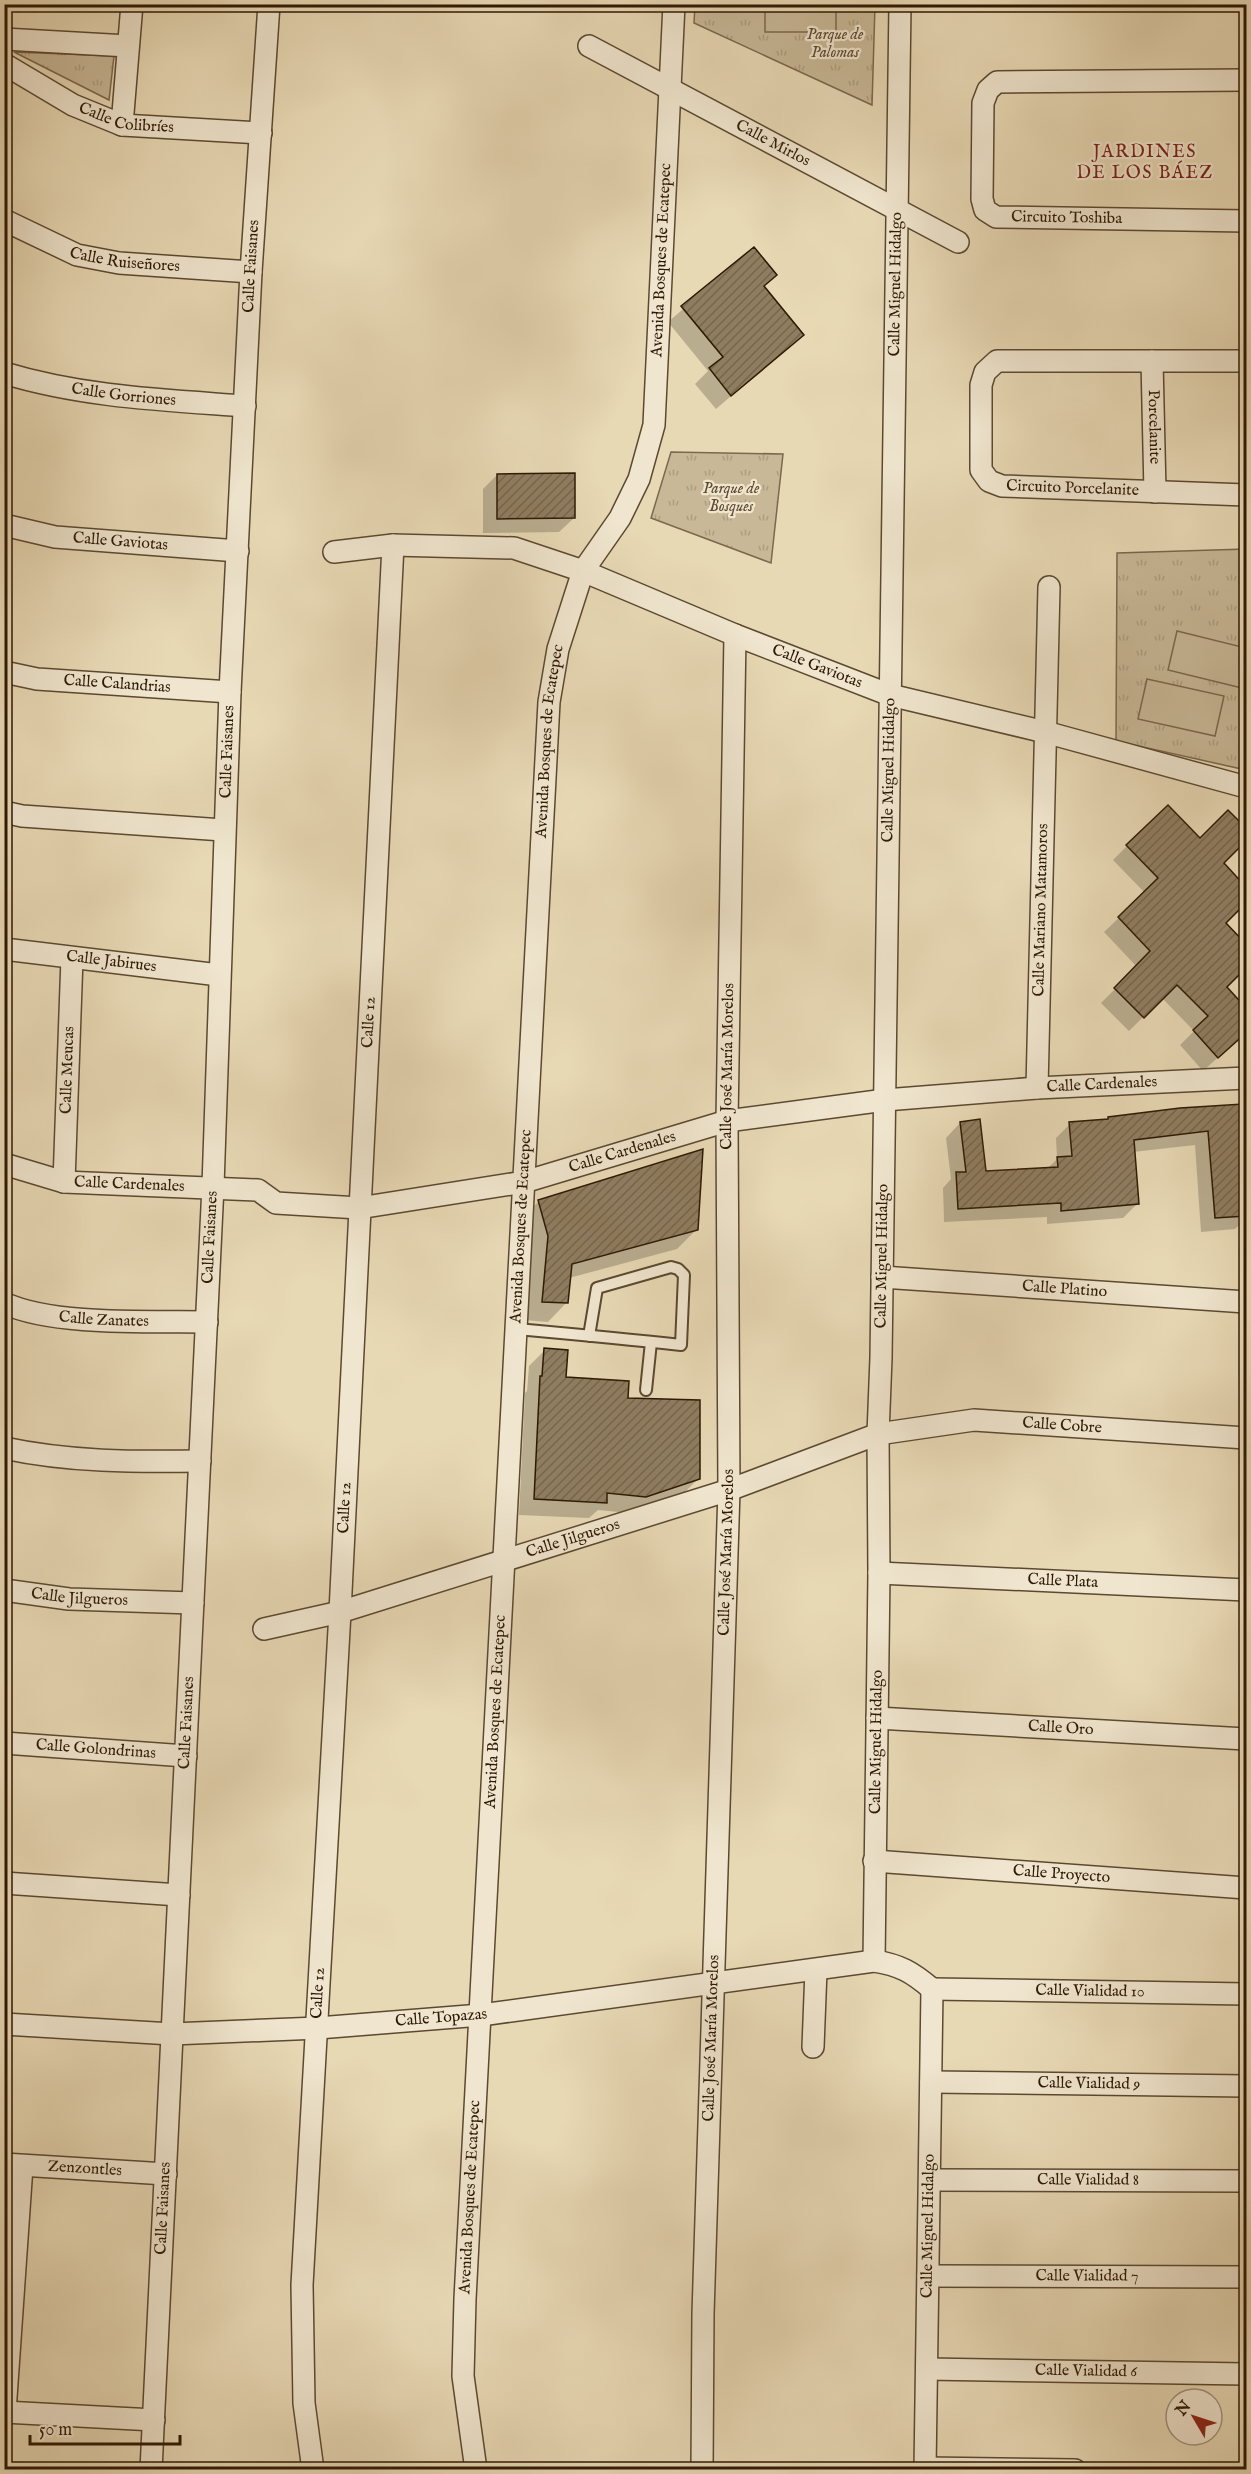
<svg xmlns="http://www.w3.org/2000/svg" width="1251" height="2474" font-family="'IM FELL English',serif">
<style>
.park{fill:url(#park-tufts);stroke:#7b684e;stroke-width:1.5}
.pitch{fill:#c8b897;stroke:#7b684e;stroke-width:1.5}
.shadow{fill:#0003}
.building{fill:url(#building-hatch);stroke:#2e1904;stroke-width:1.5}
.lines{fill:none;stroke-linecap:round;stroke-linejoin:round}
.lane-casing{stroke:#5c4930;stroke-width:14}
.street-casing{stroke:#5c4930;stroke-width:24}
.lane{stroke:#f0e6cf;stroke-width:10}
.street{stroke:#f0e6cf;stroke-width:21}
.labels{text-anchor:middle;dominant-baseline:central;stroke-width:4.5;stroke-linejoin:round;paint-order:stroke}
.park-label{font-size:16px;font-style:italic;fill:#5c4930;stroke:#f0e6cf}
.street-label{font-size:16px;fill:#2e1904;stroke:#f0e6cf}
.neighbourhood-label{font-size:18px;letter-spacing:1.5px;fill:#7a1f14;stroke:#f0e6cf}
</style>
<defs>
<pattern id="park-tufts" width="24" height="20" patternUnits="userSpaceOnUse" patternTransform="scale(1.5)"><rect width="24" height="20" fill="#c8b897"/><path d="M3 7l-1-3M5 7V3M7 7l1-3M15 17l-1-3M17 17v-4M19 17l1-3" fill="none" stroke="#ac9e80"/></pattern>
<pattern id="building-hatch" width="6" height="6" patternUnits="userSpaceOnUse" patternTransform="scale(1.5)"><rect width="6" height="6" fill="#8f7d60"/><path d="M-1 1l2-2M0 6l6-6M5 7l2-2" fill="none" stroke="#75664d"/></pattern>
</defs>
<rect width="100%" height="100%" fill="#e8d9b5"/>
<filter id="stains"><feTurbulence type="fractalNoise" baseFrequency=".00333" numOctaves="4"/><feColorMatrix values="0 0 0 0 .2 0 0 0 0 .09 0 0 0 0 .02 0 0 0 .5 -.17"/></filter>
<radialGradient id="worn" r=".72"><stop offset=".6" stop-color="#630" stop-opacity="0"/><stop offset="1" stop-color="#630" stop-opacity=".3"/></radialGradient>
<!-- park -->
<g class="park">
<path d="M695 5H875L872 105 694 23Z"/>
<path d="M14 52 114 56 109 100Z"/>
<path d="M671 452 783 454 771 563 651 518Z"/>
<path d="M1246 549V770L1116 741 1117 553Z"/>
</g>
<!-- pitch -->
<g class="pitch">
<rect x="765" y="5" width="71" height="27"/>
<path d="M1177 631 1246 648V689L1168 670Z"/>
<path d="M1147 679 1224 696 1215 736 1138 719Z"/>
</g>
<!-- shadow -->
<g class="shadow">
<path d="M753 249 775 275 763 287 802 335 716 409 695 384 708 371 668 322Z"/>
<path d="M497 475 574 518 559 532 483 533V489Z"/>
<path d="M1228 812 1246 831V839L1222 863 1246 889V902L1224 923 1246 946V966L1225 987 1246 1010V1032L1203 1071 1180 1045 1194 1031 1162 998 1129 1031 1101 1003 1137 967 1104 932 1145 893 1113 860 1127 846 1200 840Z"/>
<path d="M1241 1106 1246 1172V1218L1235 1229 1201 1232 1195 1145 1133 1152 1137 1204 1123 1218 1047 1224V1217L944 1222 943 1188 951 1179 946 1138 960 1123 985 1172 1047 1169 1057 1159 1056 1138 1070 1124Z"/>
<path d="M539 1201 697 1229 677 1249 569 1278 567 1302 548 1322 523 1320 520 1220Z"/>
<path d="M545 1350 564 1379 626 1399 698 1479 682 1495 629 1513 598 1510 589 1518 519 1515 525 1393 527 1391 529 1366Z"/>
<path d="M4 2178H7L4 2203Z"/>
</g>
<!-- building -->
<g class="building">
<path d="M754 247 777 275 764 286 804 335 731 396 709 368 723 357 681 306Z"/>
<path d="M575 473V518L497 519V474Z"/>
<path d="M1168 805 1200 838 1228 810 1246 828V841L1224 863 1246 887V903L1226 923 1246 944V968L1227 987 1246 1008V1033L1218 1058 1193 1030 1208 1016 1177 985 1144 1018 1114 988 1150 951 1118 917 1158 878 1126 845Z"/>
<path d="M1243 1104 1246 1152V1216L1215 1218 1208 1131 1134 1140 1139 1204 1061 1211V1203L958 1209 956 1172H966L960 1122 980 1119 986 1171 1058 1167 1057 1157 1072 1156 1069 1122 1108 1119V1117L1180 1108Z"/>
<path d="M703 1149 698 1230 572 1264 568 1303 542 1302 548 1236 538 1200Z"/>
<path d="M544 1348 568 1350 566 1377 629 1381 628 1398 700 1400V1479L646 1497 607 1493V1503L534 1499 540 1376H542Z"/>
</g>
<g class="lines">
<!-- lane casing -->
<g class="lane-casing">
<g id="lane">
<path d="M517 1329C572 1334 626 1339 681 1345L684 1275 678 1269 671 1267 597 1288 589 1336"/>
<path d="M646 1390 651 1342"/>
</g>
</g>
<!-- street casing -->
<g class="street-casing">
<g id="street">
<path d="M4 39 128 46"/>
<path id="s1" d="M589 46 958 242"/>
<path id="s2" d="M4 64 73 105 122 125 261 133"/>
<path id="s3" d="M1246 80 997 82 988 90 983 103 982 199 985 210 996 217 1246 221"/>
<path d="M122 125 132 4"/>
<path id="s4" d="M4 220 77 255 119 263 251 272"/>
<path id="s5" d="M1152 361 1155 492"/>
<path id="s6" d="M1246 361H997L985 372 981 385V470L989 481 1002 486 1246 495"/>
<path id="s7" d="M4 373C83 397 164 400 245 406"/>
<path id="s8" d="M4 525 55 537 238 551"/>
<path id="s9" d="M334 552 393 545 514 548 583 571 735 635 890 695 1045 732 1246 787"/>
<path id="s10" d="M4 672 37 679 230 692"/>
<path d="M4 812 22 816 223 830"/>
<path id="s11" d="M4 949 219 975"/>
<path id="s12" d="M1037 1088 1049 587"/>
<path id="s13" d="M4 1164 64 1182 258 1190 276 1203 359 1208 524 1182 727 1121 885 1100 1037 1088 1246 1078"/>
<path id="s14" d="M64 1182 72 958"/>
<path id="s15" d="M882 1277 1246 1302"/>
<path id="s16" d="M4 1303C53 1326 151 1321 207 1322"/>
<path d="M4 1448C69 1462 134 1462 200 1461"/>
<path id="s17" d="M879 1573 1246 1590"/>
<path id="s18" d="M4 1590 69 1599 193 1603"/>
<path id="s19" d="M264 1629 340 1612 729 1490 878 1434 974 1420 1246 1438"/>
<path id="s20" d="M877 1718 1246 1739"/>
<path id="s21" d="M4 1743 186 1756"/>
<path id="s22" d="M874 1861 1246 1888"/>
<path d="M4 1883 179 1895"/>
<path id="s23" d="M874 1961 879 1573 878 1434 881 1358 900 4"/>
<path id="s24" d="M932 1989 1246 1994"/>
<path id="s25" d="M4 2024 172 2034 318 2028 481 2015 874 1961C900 1965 912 1972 932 1989"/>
<path d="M813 2047 816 1970"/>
<path id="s26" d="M931 2082 1246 2086"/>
<path id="s27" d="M4 2164 166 2174"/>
<path id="s28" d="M930 2180 1246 2181"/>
<path id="s29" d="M928 2276 1246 2277"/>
<path id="s30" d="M927 2369 1246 2374"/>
<path d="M4 2412 154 2420"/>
<path d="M5 2412 22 2166"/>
<path d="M925 2468 1075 2470"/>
<path id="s31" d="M151 2470 213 1186 230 692 251 272 269 4"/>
<path id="s32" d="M313 2470 304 2403 302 2285 340 1612 393 545"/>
<path id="s33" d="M476 2470 463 2376 465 2299 549 702 558 649 583 571 620 518 639 479 654 425 674 4"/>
<path id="s34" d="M702 2470 703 2314 729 1490 727 1121 735 635"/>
<path id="s35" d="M925 2470 932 1989"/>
</g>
</g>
<!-- lane -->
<use href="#lane" class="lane"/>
<!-- street -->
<use href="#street" class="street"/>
</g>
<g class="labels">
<!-- park labels -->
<g class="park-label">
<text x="835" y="35">Parque de<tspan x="835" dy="18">Palomas</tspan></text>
<text x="731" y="489">Parque de<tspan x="731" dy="18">Bosques</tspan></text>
</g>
<!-- street labels -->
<g class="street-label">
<text stroke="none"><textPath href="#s2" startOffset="136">Calle Colibríes</textPath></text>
<text stroke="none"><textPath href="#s1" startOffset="208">Calle Mirlos</textPath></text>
<text stroke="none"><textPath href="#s3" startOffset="466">Circuito Toshiba</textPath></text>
<text stroke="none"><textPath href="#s4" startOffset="129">Calle Ruiseñores</textPath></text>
<text stroke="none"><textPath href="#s33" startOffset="2236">Avenida Bosques de Ecatepec</textPath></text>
<text stroke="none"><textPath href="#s31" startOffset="2206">Calle Faisanes</textPath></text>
<text stroke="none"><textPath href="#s23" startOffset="1677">Calle Miguel Hidalgo</textPath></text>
<text stroke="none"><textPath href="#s7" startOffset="122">Calle Gorriones</textPath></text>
<text stroke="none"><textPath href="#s5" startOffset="66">Porcelanite</textPath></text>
<text stroke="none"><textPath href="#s6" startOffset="462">Circuito Porcelanite</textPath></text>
<text stroke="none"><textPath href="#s8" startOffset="118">Calle Gaviotas</textPath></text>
<text stroke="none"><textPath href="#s9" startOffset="506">Calle Gaviotas</textPath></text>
<text stroke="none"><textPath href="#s10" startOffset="114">Calle Calandrias</textPath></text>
<text stroke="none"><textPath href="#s33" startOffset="1732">Avenida Bosques de Ecatepec</textPath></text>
<text stroke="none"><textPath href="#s31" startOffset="1720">Calle Faisanes</textPath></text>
<text stroke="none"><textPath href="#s23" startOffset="1191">Calle Miguel Hidalgo</textPath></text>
<text stroke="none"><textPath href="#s12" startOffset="178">Calle Mariano Matamoros</textPath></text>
<text stroke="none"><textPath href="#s11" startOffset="108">Calle Jabirues</textPath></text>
<text stroke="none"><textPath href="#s32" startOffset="1450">Calle 12</textPath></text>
<text stroke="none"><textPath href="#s34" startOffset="1404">Calle José María Morelos</textPath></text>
<text stroke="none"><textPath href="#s14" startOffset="112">Calle Meucas</textPath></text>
<text stroke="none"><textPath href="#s13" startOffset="1118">Calle Cardenales</textPath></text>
<text stroke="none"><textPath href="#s13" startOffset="632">Calle Cardenales</textPath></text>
<text stroke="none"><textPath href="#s13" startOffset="128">Calle Cardenales</textPath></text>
<text stroke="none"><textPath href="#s33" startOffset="1246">Avenida Bosques de Ecatepec</textPath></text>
<text stroke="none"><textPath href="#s31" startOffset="1234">Calle Faisanes</textPath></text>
<text stroke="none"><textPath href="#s23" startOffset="705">Calle Miguel Hidalgo</textPath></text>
<text stroke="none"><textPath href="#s15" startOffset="183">Calle Platino</textPath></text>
<text stroke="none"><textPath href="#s16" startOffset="102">Calle Zanates</textPath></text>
<text stroke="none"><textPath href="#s19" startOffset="830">Calle Cobre</textPath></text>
<text stroke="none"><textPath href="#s32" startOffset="964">Calle 12</textPath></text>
<text stroke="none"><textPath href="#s19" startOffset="322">Calle Jilgueros</textPath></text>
<text stroke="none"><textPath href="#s34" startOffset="918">Calle José María Morelos</textPath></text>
<text stroke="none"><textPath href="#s17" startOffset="184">Calle Plata</textPath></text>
<text stroke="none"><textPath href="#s18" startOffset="76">Calle Jilgueros</textPath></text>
<text stroke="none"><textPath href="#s33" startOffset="760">Avenida Bosques de Ecatepec</textPath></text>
<text stroke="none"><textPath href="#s31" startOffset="748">Calle Faisanes</textPath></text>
<text stroke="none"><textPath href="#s20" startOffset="184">Calle Oro</textPath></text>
<text stroke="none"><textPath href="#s23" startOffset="219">Calle Miguel Hidalgo</textPath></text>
<text stroke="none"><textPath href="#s21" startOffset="92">Calle Golondrinas</textPath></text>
<text stroke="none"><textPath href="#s22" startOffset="188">Calle Proyecto</textPath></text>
<text stroke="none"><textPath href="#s24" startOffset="158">Calle Vialidad 10</textPath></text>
<text stroke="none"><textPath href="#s32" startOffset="478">Calle 12</textPath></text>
<text stroke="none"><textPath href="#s25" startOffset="438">Calle Topazas</textPath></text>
<text stroke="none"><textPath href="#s34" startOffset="432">Calle José María Morelos</textPath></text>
<text stroke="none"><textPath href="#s26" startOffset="158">Calle Vialidad 9</textPath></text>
<text stroke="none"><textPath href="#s27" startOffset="81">Zenzontles</textPath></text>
<text stroke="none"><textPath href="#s28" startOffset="158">Calle Vialidad 8</textPath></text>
<text stroke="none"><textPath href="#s33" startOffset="274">Avenida Bosques de Ecatepec</textPath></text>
<text stroke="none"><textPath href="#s31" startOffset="262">Calle Faisanes</textPath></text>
<text stroke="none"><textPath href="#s35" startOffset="244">Calle Miguel Hidalgo</textPath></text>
<text stroke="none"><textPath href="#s29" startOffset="159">Calle Vialidad 7</textPath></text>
<text stroke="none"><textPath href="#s30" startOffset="159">Calle Vialidad 6</textPath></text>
</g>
<!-- neighbourhood labels -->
<g class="neighbourhood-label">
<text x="1145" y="152">JARDINES<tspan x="1145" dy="21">DE LOS BÁEZ</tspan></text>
</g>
</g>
<!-- margin -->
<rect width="1251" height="2474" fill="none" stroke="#e8d9b5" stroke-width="24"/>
<rect x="6" y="6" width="1239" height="2462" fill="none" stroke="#2e1904" stroke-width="3"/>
<rect x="12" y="12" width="1227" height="2450" fill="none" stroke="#2e1904" stroke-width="1.5"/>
<!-- north arrow -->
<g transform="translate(1194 2417) rotate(309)"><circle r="28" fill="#f0e6cf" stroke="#a2947e" stroke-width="1.5"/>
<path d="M0-4.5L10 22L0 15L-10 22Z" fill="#8f2418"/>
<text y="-9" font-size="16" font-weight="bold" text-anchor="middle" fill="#2e1904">N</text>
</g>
<!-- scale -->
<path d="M30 2435v9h150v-9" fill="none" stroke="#2e1904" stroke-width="3"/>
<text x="39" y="2435" font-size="18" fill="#2e1904" stroke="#f0e6cf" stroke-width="4.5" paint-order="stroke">50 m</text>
<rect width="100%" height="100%" filter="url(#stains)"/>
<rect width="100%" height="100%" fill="url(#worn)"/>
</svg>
